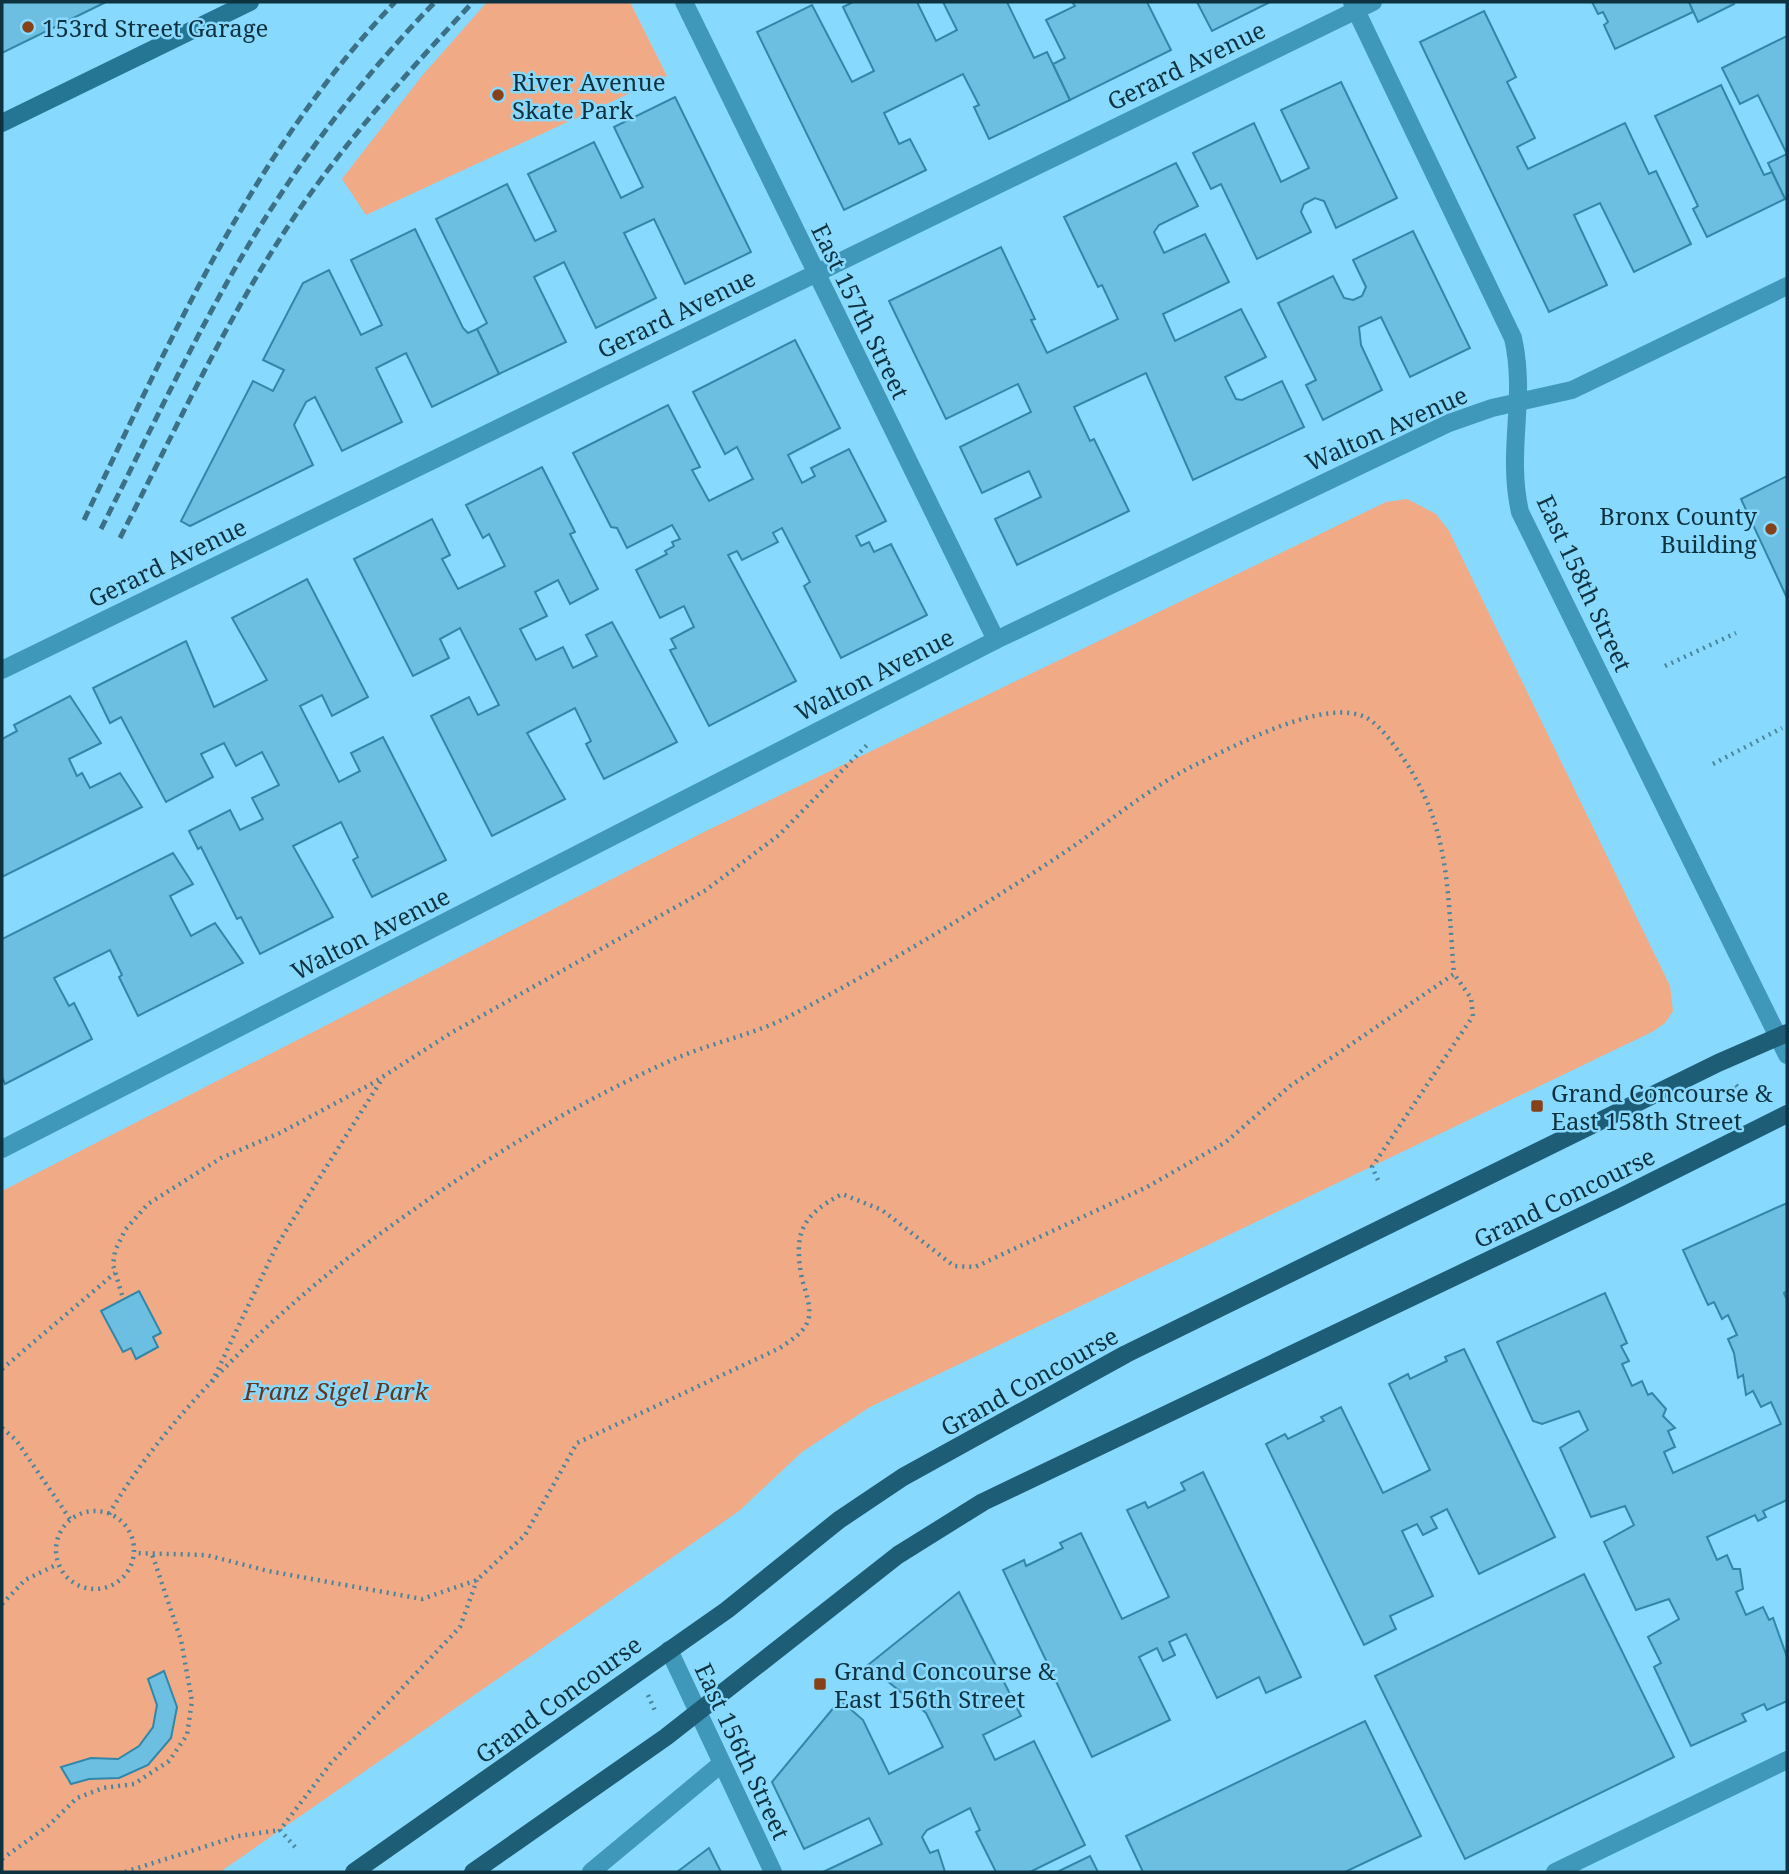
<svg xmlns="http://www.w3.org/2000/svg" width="1789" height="1874" font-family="'Noto Serif',serif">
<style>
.green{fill:#f1aa86}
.building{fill:#6dbfe2;stroke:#3187a8;stroke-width:2}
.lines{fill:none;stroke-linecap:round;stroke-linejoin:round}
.path{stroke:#4a859e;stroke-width:4.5;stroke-dasharray:2 5;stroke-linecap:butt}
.pedestrian{stroke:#3f97ba;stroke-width:18}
.minor{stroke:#3f97ba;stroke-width:18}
.secondary{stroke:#257594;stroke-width:18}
.primary{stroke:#1e5d76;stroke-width:18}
.rail{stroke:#3b7086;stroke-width:5;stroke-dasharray:10 5;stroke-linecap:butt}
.poi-dot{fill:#854117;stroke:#87d9fd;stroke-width:2.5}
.labels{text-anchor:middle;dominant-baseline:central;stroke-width:5;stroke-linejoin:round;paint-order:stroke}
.poi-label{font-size:24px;fill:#0e3240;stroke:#87d9fd;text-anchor:start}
.street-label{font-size:24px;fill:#0e3240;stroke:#87d9fd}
.park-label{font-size:24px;font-style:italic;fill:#64361d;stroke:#87d9fd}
</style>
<rect width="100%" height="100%" fill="#87d9fd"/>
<!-- green -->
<g class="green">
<path d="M487 2H630L667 76 366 215 342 179 421 77Z"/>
<path d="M1407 499 1436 514 1449 531 1670 986 1673 1011 1665 1023 1652 1032 870 1407 802 1452 739 1511 220 1872H2V1191L704 832 1386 502Z"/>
</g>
<!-- building -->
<g class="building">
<path d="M2 2H106L2 53Z"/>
<path d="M853 2H917L936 41 957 30 943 2H1007L1034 58 1047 52 1070 100 989 139 974 107 979 105 963 74 884 113 899 144 910 139 926 170 844 210 757 32 812 5 852 82 874 71 843 7Z"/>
<path d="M1072 2H1147L1171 50 1070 100 1053 64 1065 58 1046 20 1075 6Z"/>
<path d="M1197 2H1270L1212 31Z"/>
<path d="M1592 2H1689L1693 12 1615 49 1604 25 1608 22 1603 12 1598 14Z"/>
<path d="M1689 2H1733L1734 4 1698 22Z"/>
<path d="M1484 11 1516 77 1507 82 1535 138 1517 147 1528 169 1625 123 1649 174 1656 171 1691 244 1634 272 1600 203 1574 215 1607 285 1549 312 1420 42Z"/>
<path d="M1787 36V199H1785L1768 163 1787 154 1758 95 1740 104 1722 68Z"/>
<path d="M1341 82 1397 198 1336 228 1324 201 1315 198 1304 204 1301 212 1311 232 1257 259 1221 184 1211 189 1193 153 1254 123 1281 182 1309 168 1281 110Z"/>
<path d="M1721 85 1764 175 1772 172 1785 199 1707 237 1693 209 1698 206 1655 116Z"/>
<path d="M675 97 751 252 685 284 654 219 624 233 656 298 596 328 564 262 534 277 566 342 499 374 477 329 487 323 436 219 507 184 535 241 556 231 528 174 594 142 621 198 643 187 614 127Z"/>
<path d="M1176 163 1198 206 1159 225 1154 232 1164 253 1205 234 1229 282 1163 314 1175 341 1241 309 1266 357 1225 377 1236 399 1242 400 1282 381 1304 427 1193 480 1146 373 1074 407 1090 441 1094 439 1129 511 1017 565 995 519 1041 497 1029 471 982 493 960 447 1031 412 1018 384 946 419 889 301 1001 247 1035 319 1031 320 1047 353 1118 319 1102 285 1098 287 1064 217Z"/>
<path d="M415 229 463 328 468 333 477 329 499 374 432 407 406 353 376 368 402 422 342 451 315 397 306 402 294 425 313 465 190 526 181 521 253 381 273 391 284 370 263 360 303 283 329 270 361 335 382 325 351 260Z"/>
<path d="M1413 231 1470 348 1410 377 1381 317 1359 327 1361 345 1382 390 1323 420 1306 385 1316 380 1278 303 1333 276 1344 298 1353 300 1362 296 1366 287 1353 260Z"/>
<path d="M795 340 840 428 788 455 802 483 815 476 811 468 849 449 886 521 856 536 861 546 869 542 874 552 891 544 927 615 841 658 804 586 810 582 782 528 773 533 778 542 742 560 737 551 728 555 796 681 709 726 670 650 676 648 671 639 694 627 684 606 660 618 636 570 667 554 665 551 674 546 672 542 680 539 672 525 627 548 617 528 611 527 573 453 668 405 700 467 692 470 709 501 753 479 737 447 725 454 693 392Z"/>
<path d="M542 467 575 532 570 534 598 589 570 604 558 580 535 592 547 616 520 629 536 660 563 647 573 668 597 656 586 635 612 622 677 742 604 779 586 744 591 741 575 708 527 733 565 799 492 836 431 716 469 697 478 715 499 705 460 628 440 639 449 658 413 676 354 559 432 519 450 555 442 559 458 589 505 566 489 534 483 538 466 505Z"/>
<path d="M1787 476V598L1741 499Z"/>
<path d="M307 579 368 697 332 716 322 695 300 706 339 782 360 771 351 753 383 737 446 860 372 897 353 860 358 857 341 822 293 846 333 917 260 954 241 917 237 919 201 847 198 849 189 831 230 810 240 830 263 819 252 798 279 785 262 752 236 766 224 743 201 754 213 777 166 802 121 717 110 723 93 688 186 641 214 707 267 680 232 618Z"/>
<path d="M70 696 101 743 69 759 77 776 82 773 90 788 120 773 142 807 2 877V739L17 731 14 725Z"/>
<path d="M173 853 193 884 170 896 191 936 215 923 243 963 138 1016 119 977 122 975 110 950 54 978 69 1006 74 1003 92 1039 5 1084 2 1077V939Z"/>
<path d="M1787 1203V1291L1784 1293 1787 1300V1500L1763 1511 1766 1517 1758 1521 1755 1515 1707 1537 1717 1560 1727 1555 1733 1569H1740L1743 1589 1736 1592 1746 1615 1763 1607 1769 1620 1773 1618 1787 1657V1701L1767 1710 1764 1704 1742 1714 1746 1721 1691 1746 1654 1667 1661 1663 1648 1637 1679 1619 1669 1599 1636 1610 1604 1542 1634 1525 1625 1506 1591 1517 1560 1448 1588 1430 1579 1411 1542 1424 1533 1421 1497 1342 1605 1293 1627 1343 1621 1346 1629 1361 1622 1364 1632 1386 1642 1381 1648 1395 1652 1393 1666 1409 1663 1416 1675 1428 1668 1431 1675 1447 1664 1452 1673 1473 1781 1424 1771 1402 1761 1407 1753 1391 1746 1395 1743 1375 1738 1378 1734 1353 1728 1339 1737 1335 1728 1315 1722 1319 1714 1302 1708 1305 1683 1250Z"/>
<path d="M139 1291 161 1333 153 1337 158 1347 136 1359 131 1348 123 1352 101 1311Z"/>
<path d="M1464 1349 1555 1537 1479 1574 1447 1509 1431 1517 1437 1528 1423 1535 1417 1524 1402 1531 1433 1596 1390 1616 1396 1629 1364 1645 1266 1444 1285 1434 1288 1439 1324 1421 1321 1417 1341 1407 1383 1493 1430 1470 1389 1384 1408 1374 1410 1379 1447 1361 1445 1357Z"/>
<path d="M1203 1472 1301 1677 1266 1693 1259 1677 1217 1698 1186 1634 1169 1642 1175 1655 1163 1661 1157 1648 1139 1657 1170 1720 1092 1757 1003 1570 1024 1560 1026 1566 1063 1548 1060 1543 1081 1533 1122 1619 1169 1597 1127 1510 1145 1502 1148 1508 1185 1490 1181 1483Z"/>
<path d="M1584 1574 1674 1757 1465 1859 1375 1676Z"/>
<path d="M959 1592 1021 1716 983 1735 995 1760 1034 1741 1085 1845 1030 1872H996L976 1832 980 1830 970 1808 927 1830 922 1837 930 1853 938 1850 945 1872H823L882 1844 869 1818 804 1849 772 1782 840 1700 863 1720 889 1774 943 1747 926 1713 868 1665Z"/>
<path d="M164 1671 177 1707 171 1738 148 1765 119 1778 89 1779 71 1784 61 1767 91 1758 118 1759 139 1746 153 1727 157 1705 148 1679Z"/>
<path d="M1365 1721 1421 1836 1345 1872H1143L1126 1836Z"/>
<path d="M709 1848 721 1872H677Z"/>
<path d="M1090 1856 1098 1872H1057Z"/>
</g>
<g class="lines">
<!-- path -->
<g class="path">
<path d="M1665 666 1736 633"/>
<path d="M1713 764 1782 728"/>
<path d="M1736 1085 1745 1095"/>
<path d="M1378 1180 1372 1167 1473 1016 1471 998 1454 974"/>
<path d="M122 1295 113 1265 115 1251 125 1230 148 1204 221 1158 280 1133 373 1083 451 1033 706 890 779 835 868 744"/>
<path d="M2 1369 115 1273"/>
<path d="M212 1382 277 1245 382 1079"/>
<path d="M2 1428 16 1440 70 1519"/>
<circle cx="95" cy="1550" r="39"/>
<path d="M109 1514C168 1412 283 1305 377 1236 470 1168 567 1107 672 1060 710 1043 753 1035 790 1016 882 967 975 912 1062 854 1107 824 1148 788 1197 764 1235 746 1326 696 1367 718 1381 726 1394 745 1403 758 1451 828 1447 893 1454 974L1290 1086 1226 1142 1147 1187 975 1267 954 1266 882 1210 842 1194C802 1215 793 1233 802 1279 805 1290 811 1305 809 1317 806 1332 791 1340 780 1348L577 1443 525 1535 477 1580 422 1599 268 1571 206 1555 134 1553"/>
<path d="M2 1604 25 1580 58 1564"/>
<path d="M648 1695 656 1713"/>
<path d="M295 1847 280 1830 331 1763 460 1627 477 1580"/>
<path d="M2 1859 48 1826 77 1798 103 1788 134 1784 169 1761 187 1735 192 1701 181 1640 152 1554"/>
<path d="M125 1872 238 1836 280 1830"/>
</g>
<!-- pedestrian -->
<path class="pedestrian" d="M591 1872 721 1764"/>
<!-- minor -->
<g class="minor">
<path d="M684 2 996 640"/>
<path d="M1352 2 1513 338C1527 399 1506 450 1520 512L1787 1055"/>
<path d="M2 670 1373 2"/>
<path d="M2 1149 996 640 1449 423 1492 408 1572 390 1787 286"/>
<path d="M669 1650 773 1872"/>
<path d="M1555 1872 1787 1760"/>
</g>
<!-- secondary -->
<path class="secondary" d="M2 123 250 2"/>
<!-- primary -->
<g class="primary">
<path d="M354 1872 727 1610 839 1520 903 1477 1126 1354 1718 1063 1787 1033"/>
<path d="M473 1872 666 1737 898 1555 983 1502 1619 1198 1787 1114"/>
</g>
<!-- rail -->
<g class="rail">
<path d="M84 520C171 338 254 150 395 2"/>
<path d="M101 529C149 434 194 337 248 246 301 158 364 75 435 2"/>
<path d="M120 538C179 423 233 303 308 197 358 127 415 64 473 2"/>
</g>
</g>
<!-- markers -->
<g class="poi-dot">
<circle cx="28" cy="27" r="7"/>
<circle cx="498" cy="95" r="7"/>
<circle cx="1771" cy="529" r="7"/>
<rect x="1530" y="1099" width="14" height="14" rx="3.5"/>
<rect x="813" y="1677" width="14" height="14" rx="3.5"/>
</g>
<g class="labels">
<!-- poi labels -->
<g class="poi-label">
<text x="42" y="27">153rd Street Garage</text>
<text x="512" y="81">River Avenue<tspan x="512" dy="28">Skate Park</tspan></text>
<text x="1757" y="515" text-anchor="end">Bronx County<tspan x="1757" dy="28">Building</tspan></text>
<text x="1551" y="1092">Grand Concourse &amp;<tspan x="1551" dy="28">East 158th Street</tspan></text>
<text x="834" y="1670">Grand Concourse &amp;<tspan x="834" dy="28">East 156th Street</tspan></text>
</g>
<!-- street labels -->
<g class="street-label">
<text transform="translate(1186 65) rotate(-26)">Gerard Avenue</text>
<text transform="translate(861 311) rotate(64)">East 157th Street</text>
<text transform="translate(676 313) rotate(-26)">Gerard Avenue</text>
<text transform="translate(1386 428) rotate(-24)">Walton Avenue</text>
<text transform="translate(167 562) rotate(-26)">Gerard Avenue</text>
<text transform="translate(1585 583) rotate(65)">East 158th Street</text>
<text transform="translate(874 674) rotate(-27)">Walton Avenue</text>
<text transform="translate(370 933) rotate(-27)">Walton Avenue</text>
<text transform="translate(1564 1197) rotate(-26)">Grand Concourse</text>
<text transform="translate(1029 1381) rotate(-29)">Grand Concourse</text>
<text transform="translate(558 1699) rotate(-36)">Grand Concourse</text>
<text transform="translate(743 1751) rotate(65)">East 156th Street</text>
</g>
<!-- park labels -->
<g class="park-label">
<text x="336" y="1390">Franz Sigel Park</text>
</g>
</g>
<!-- border -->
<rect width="1789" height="1874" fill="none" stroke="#0e3240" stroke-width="7"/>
</svg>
